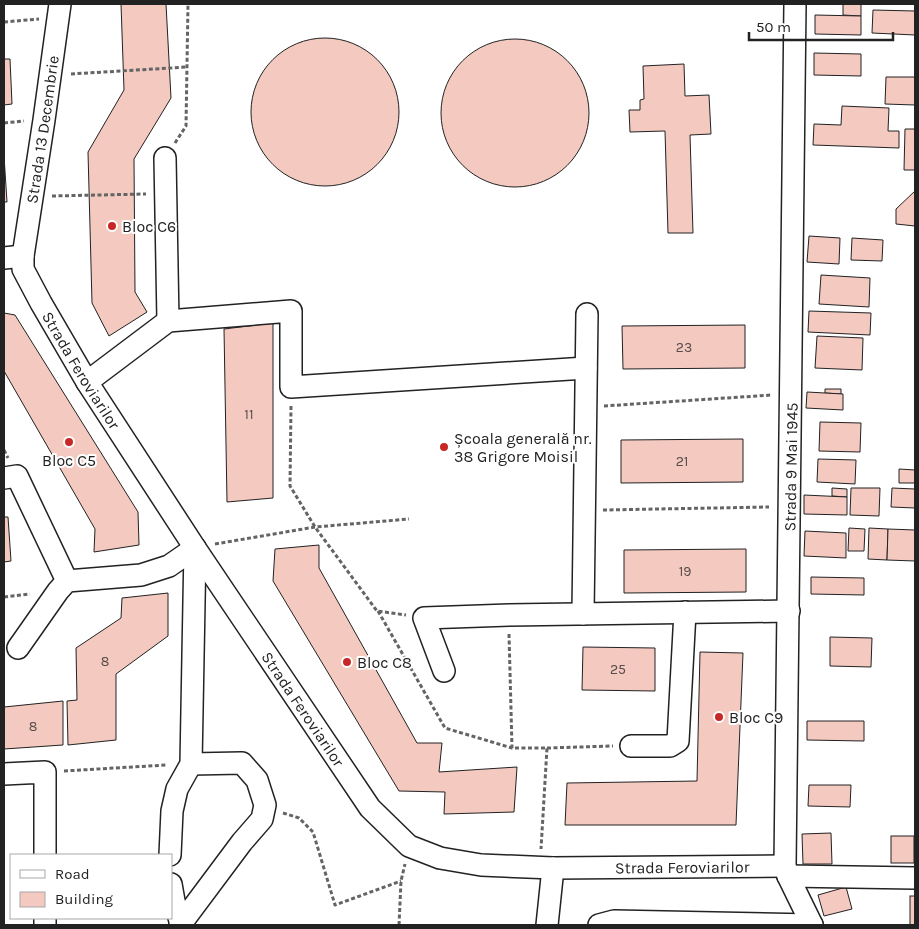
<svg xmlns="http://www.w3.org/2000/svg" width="919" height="929" font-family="Karla,sans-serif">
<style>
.building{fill:#f3c9c0;stroke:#222}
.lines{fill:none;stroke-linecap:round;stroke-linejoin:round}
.minor-casing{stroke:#222;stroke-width:24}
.path{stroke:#646464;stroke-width:3;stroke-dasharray:4 2.5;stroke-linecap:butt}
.minor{stroke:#fff;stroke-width:21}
.poi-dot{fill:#c62828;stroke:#fff;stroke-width:2}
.labels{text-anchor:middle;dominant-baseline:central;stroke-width:4;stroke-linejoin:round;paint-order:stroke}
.number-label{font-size:14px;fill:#564c4a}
.street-label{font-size:16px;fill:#222;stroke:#fff}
.poi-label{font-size:16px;fill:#222;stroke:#fff;text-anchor:start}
</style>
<rect width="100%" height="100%" fill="#fff"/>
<!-- building -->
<g class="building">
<path d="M121 4H166L171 98 134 159 135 292 147 312 109 336 92 303 88 152 124 90Z"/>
<path d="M843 4H861V16L843 15Z"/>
<path d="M873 10 915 11V35L872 33Z"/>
<path d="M815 15 861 16V35L815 34Z"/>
<circle cx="325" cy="112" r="74"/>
<circle cx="515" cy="113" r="74"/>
<path d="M814 53 861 54V76L814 75Z"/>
<path d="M4 59H10L12 104 4 105Z"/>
<path d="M684 64 685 96 709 95 711 134 690 135 693 233H668L665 131 630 132 629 110H640V100L644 99 643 66Z"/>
<path d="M886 77H915V105L885 104Z"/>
<path d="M842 106 889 108 888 131H899V148L813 145 814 124 841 125Z"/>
<path d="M905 129H915V170H904Z"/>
<path d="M4 156 7 202H4Z"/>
<path d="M915 191V226L896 224V209Z"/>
<path d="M809 236 840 238 839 264 807 262Z"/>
<path d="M852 238 883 240 882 261 851 260Z"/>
<path d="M821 275 870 278 869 307 819 304Z"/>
<path d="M809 311 871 313 870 335 808 332Z"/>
<path d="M4 313 15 315 138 512 139 545 94 552 95 529 4 371Z"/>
<path d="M273 323V498L227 502 224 329Z"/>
<path d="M745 325V368L623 369 622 326Z"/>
<path d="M817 336 863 338 862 370 815 368Z"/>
<path d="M825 389H841V394L825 393Z"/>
<path d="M807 392 843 394V410L806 408Z"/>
<path d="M820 422 861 423 860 452 819 451Z"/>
<path d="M743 439V482L621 483V440Z"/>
<path d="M818 459 856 460 855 484 817 482Z"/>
<path d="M899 469 915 470V483H899Z"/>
<path d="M832 488 847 489V497L832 496Z"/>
<path d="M851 488H880L879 516 850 515Z"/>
<path d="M892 488 915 489V508L891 507Z"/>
<path d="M804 495 847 497V515L804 514Z"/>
<path d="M4 517H8L11 561 4 562Z"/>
<path d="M849 528 865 529 864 551H848Z"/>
<path d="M869 528 888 529 887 560 868 559Z"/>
<path d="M888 529 915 530V561L887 560Z"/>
<path d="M805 531 846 533V558L804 556Z"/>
<path d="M319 545V568L417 743H442L439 772 517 767 514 812 444 814 445 792 399 791 273 581 275 549Z"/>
<path d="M746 549V592L624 593V550Z"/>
<path d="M811 577 864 578V595L811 594Z"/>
<path d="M168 593V636L116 674V740L68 745 67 701 77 700 76 648 121 618 122 598Z"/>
<path d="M830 637 872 638 871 667 830 666Z"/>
<path d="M583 647 655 648V691L582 690Z"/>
<path d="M700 652 743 653 736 825H565L567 783 697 781Z"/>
<path d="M63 701V745L4 749V707Z"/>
<path d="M807 721H864V741L807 740Z"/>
<path d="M809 785H851L850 807 808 806Z"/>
<path d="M831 833 832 864H803L802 834Z"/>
<rect x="891" y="836" width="23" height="27"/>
<path d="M846 887 852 909 824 916 818 895Z"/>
<rect x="910" y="896" width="5" height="29"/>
</g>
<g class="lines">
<!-- minor casing -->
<g class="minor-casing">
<g id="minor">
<path d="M795 4 785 866 788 876 812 925"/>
<path d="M165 158 168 321"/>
<path id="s1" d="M23 256 44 120 60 4"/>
<path id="s2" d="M4 258 23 256V269L41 303 87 382 195 548 370 808 409 846 440 858 481 865 553 868 785 866"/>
<path d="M87 382 168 321 291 311V387L586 368"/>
<path d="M4 478 17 476 67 581"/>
<path d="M583 614 587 314"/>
<path d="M18 648 58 591 67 581 141 575 169 566 195 548"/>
<path d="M444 671 424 618 509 615 789 611"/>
<path d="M631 746H670L678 741 685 612"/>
<path d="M4 774 45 772V855"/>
<path d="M170 855 172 811 177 789 191 764 195 548"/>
<path d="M788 876 915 878"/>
<path d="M171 884 174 901 181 924"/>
<path d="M45 925V918"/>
<path d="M180 925 242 842 262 819 265 805 257 780 242 763 191 764"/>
<path d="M547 925 553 868"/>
<path d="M599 925 614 921 812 925"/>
</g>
</g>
<!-- path -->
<g class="path">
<path d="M4 22 39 19"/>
<path d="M71 74 187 67"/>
<path d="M4 123 24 121"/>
<path d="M175 143 186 126 188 4"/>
<path d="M52 196 146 194"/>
<path d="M291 406 290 486 315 527 377 611 406 615"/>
<path d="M604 406 772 395"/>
<path d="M4 450 8 458"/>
<path d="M603 510 769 507"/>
<path d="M215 544 315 527 409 519"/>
<path d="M4 597 30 594"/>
<path d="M378 611 445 728 512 748"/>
<path d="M509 634 512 748H547L541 849"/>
<path d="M547 748 613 746"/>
<path d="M64 771 167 765"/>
<path d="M283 813 299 818 313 832 335 905 401 881"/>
<path d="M399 925 401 881 405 864"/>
</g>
<!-- minor -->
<use href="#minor" class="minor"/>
</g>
<!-- markers -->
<g class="poi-dot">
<circle cx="112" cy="226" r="5"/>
<circle cx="69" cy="442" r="5"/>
<circle cx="444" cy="447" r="5"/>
<circle cx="347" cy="662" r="5"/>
<circle cx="719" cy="717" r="5"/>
</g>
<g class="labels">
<!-- number labels -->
<g class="number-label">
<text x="684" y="347">23</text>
<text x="249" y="414">11</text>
<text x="682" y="461">21</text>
<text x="685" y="571">19</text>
<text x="105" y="661">8</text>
<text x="618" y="669">25</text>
<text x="33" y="726">8</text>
</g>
<!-- street labels -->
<g class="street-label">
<text stroke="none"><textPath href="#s1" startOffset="128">Strada 13 Decembrie</textPath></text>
<text stroke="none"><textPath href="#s2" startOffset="149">Strada Feroviarilor</textPath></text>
<text transform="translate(791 467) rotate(-89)">Strada 9 Mai 1945</text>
<text stroke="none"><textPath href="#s2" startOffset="554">Strada Feroviarilor</textPath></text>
<text stroke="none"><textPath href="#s2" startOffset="1004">Strada Feroviarilor</textPath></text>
</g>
<!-- poi labels -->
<g class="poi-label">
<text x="122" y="226">Bloc C6</text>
<text x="454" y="438">Școala generală nr.<tspan x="454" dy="18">38 Grigore Moisil</tspan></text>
<text x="69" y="460" text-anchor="middle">Bloc C5</text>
<text x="357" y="662">Bloc C8</text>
<text x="729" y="717">Bloc C9</text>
</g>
</g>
<!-- border -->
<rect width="919" height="929" fill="none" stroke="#222222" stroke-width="10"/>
<!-- legend -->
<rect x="10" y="854" width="162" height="65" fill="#ffffff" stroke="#a7a7a7"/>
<rect x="20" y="870" width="25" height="8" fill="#ffffff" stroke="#a7a7a7"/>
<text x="55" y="879" font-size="15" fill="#222222">Road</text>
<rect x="20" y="892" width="25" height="15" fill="#f3c9c0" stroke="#a7a7a7"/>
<text x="55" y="904" font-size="15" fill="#222222">Building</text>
<!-- scale -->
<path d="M749 32v8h144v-8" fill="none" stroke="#222222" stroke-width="2.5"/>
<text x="756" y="32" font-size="15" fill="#222222" stroke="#ffffff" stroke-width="4" paint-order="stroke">50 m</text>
</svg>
